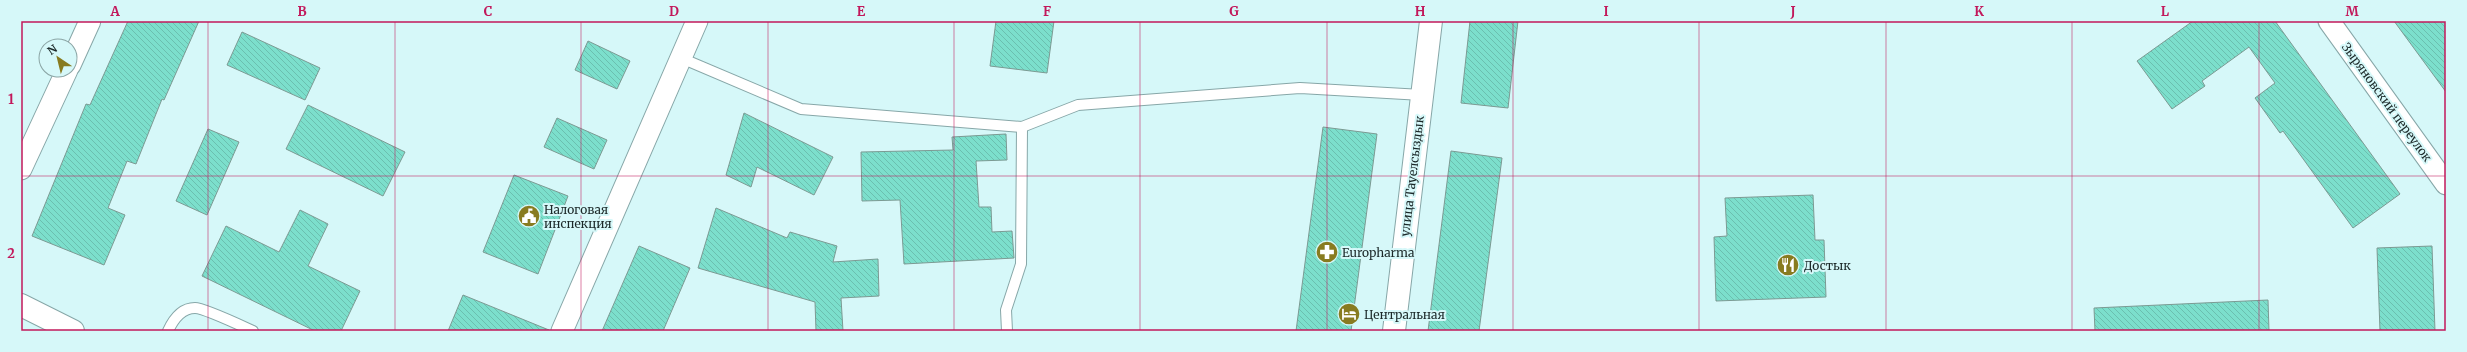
<svg xmlns="http://www.w3.org/2000/svg" width="2467" height="352" font-family="Merriweather,serif">
<style>
.building{fill:url(#building-back-hatch);stroke:#7c9a93}
.lines{fill:none;stroke-linecap:round;stroke-linejoin:round}
.service-casing{stroke:#87a7a8;stroke-width:12}
.minor-casing{stroke:#87a7a8;stroke-width:23}
.tertiary-casing{stroke:#87a7a8;stroke-width:24}
.service{stroke:#fff;stroke-width:10}
.minor{stroke:#fff;stroke-width:21}
.tertiary{stroke:#fff;stroke-width:22}
.grid{fill:none;stroke:#c2185b;stroke-width:1;stroke-opacity:0.55}
.labels{text-anchor:middle;dominant-baseline:central;stroke-width:4;stroke-linejoin:round;paint-order:stroke}
.street-label{font-size:12px;fill:#1b2828;stroke:#d6f8f9}
.poi-label{font-size:12px;fill:#1b2828;stroke:#d6f8f9;text-anchor:start}
.neatline{fill:none;stroke:#c2185b;stroke-width:1.5}
.grid-label{font-size:13px;text-anchor:middle;font-weight:bold;fill:#c2185b}
</style>
<defs>
<pattern id="building-back-hatch" width="6" height="6" patternUnits="userSpaceOnUse"><rect width="6" height="6" fill="#7cdfcc"/><path d="M-1 5l2 2M0 0l6 6M5-1l2 2" fill="none" stroke="#6bbfaf"/></pattern>
</defs>
<rect width="100%" height="100%" fill="#d6f8f9"/>
<!-- building -->
<g class="building">
<path d="M128 21H199L164 100 162 99 136 164 127 161 108 208 125 215 104 265 32 236 86 104 90 105Z"/>
<path d="M996 21H1054L1047 73 990 66Z"/>
<path d="M1470 21H1518L1508 108 1461 103Z"/>
<path d="M2193 21H2275L2400 194 2353 228 2283 131 2280 133 2255 98 2275 83 2249 47 2202 81 2205 86 2172 109 2137 61Z"/>
<path d="M2394 21H2446V92Z"/>
<path d="M242 32 320 68 305 100 227 65Z"/>
<path d="M588 41 630 61 617 89 575 70Z"/>
<path d="M308 105 405 152 383 196 286 149Z"/>
<path d="M744 113 833 157 814 195 757 167 751 187 726 175Z"/>
<path d="M557 118 607 140 594 169 544 147Z"/>
<path d="M1323 127 1377 134 1351 331H1296Z"/>
<path d="M208 129 239 142 207 215 176 201Z"/>
<path d="M1006 134 1007 160 976 161 979 207H991L992 232 1012 231 1014 258 904 264 900 200 862 201 861 152 953 150 952 137Z"/>
<path d="M1451 151 1502 158 1479 331H1428Z"/>
<path d="M514 175 568 196 538 274 483 252Z"/>
<path d="M1813 195 1815 240H1824L1826 297 1716 301 1714 237 1727 236 1725 198Z"/>
<path d="M716 208 787 238 790 232 837 246 833 262 878 259 879 296 841 298 843 331H816L815 302 698 268Z"/>
<path d="M300 210 328 224 308 266 360 291 341 331H315L202 276 226 226 279 252Z"/>
<path d="M639 246 690 268 663 331H602Z"/>
<path d="M2432 246 2435 331H2380L2377 248Z"/>
<path d="M463 295 549 330V331H448Z"/>
<path d="M2268 300 2269 331H2095L2094 308Z"/>
</g>
<g class="lines">
<!-- service casing -->
<g class="service-casing">
<g id="service">
<path d="M681 58 801 109 1022 127 1078 105 1300 88 1422 95"/>
<path d="M168 331C173 320 181 308 195 308 204 308 242 326 253 331"/>
<path d="M1007 331 1006 310 1021 264 1022 127"/>
</g>
</g>
<!-- minor casing -->
<g class="minor-casing">
<g id="minor">
<path d="M2329 21 2446 184"/>
<path d="M70 65 90 21"/>
<path d="M21 169 67 70"/>
<path d="M562 331 697 21"/>
</g>
</g>
<!-- tertiary casing -->
<g class="tertiary-casing">
<g id="tertiary">
<path d="M21 305 73 331"/>
<path d="M1394 331 1431 21"/>
</g>
</g>
<!-- service -->
<use href="#service" class="service"/>
<!-- minor -->
<use href="#minor" class="minor"/>
<!-- tertiary -->
<use href="#tertiary" class="tertiary"/>
</g>
<!-- grid -->
<path class="grid" d="M208 21V331M395 21V331M581 21V331M768 21V331M954 21V331M1140 21V331M1327 21V331M1513 21V331M1699 21V331M1886 21V331M2072 21V331M2259 21V331M21 176H2446"/>
<!-- icons -->
<defs>
<g id="civic-disc" transform="scale(1.15)"><circle r="9.5" fill="#887b20" stroke="#d6f8f9"/><path d="M-.6-6.5H3V-4.5H.6V-3L4-1V1h2V6H-6V1h2V-1L-.6-3ZM-1.2 2.5V6h2.4V2.5Z" fill="#fff"/></g>
<g id="pharmacy-disc" transform="scale(1.15)"><circle r="9.5" fill="#887b20" stroke="#d6f8f9"/><path d="M-2-6h4v4h4v4h-4v4h-4v-4h-4v-4h4Z" fill="#fff"/></g>
<g id="restaurant-disc" transform="scale(1.15)"><circle r="9.5" fill="#887b20" stroke="#d6f8f9"/><path d="M-5-6h1v4h1v-4h1v4h1v-4h1v5L-1.5 .5V6h-2V.5L-5-1ZM5-6V6H3V1.5H1.5Q1.5-4 5-6Z" fill="#fff"/></g>
<g id="hotel-disc" transform="scale(1.15)"><circle r="9.5" fill="#887b20" stroke="#d6f8f9"/><path d="M-6-4.5h1.5V1H6V5H4.5V3h-9V5H-6ZM-4 0a1.8 1.8 0 1 1 3.6 0ZM.5 0V-2.5h3Q6-2.5 6 0Z" fill="#fff"/></g>
</defs>
<g fill-rule="evenodd">
<use href="#civic-disc" x="529" y="216"/>
<use href="#pharmacy-disc" x="1327" y="252"/>
<use href="#restaurant-disc" x="1788" y="265"/>
<use href="#hotel-disc" x="1349" y="314"/>
</g>
<g class="labels">
<!-- street labels -->
<g class="street-label">
<text transform="translate(2387 102) rotate(54)">Зыряновский переулок</text>
<text transform="translate(1412 176) rotate(-83)">улица Тауелсыздык</text>
</g>
<!-- poi labels -->
<g class="poi-label">
<text x="544" y="209">Налоговая<tspan x="544" dy="14">инспекция</tspan></text>
<text x="1342" y="252">Europharma</text>
<text x="1804" y="265">Достык</text>
<text x="1364" y="314">Центральная</text>
</g>
</g>
<!-- border -->
<rect width="2467" height="352" fill="none" stroke="#d6f8f9" stroke-width="44"/>
<!-- north arrow -->
<g transform="translate(58 58) rotate(325)"><circle r="19" fill="#d6f8f9" stroke="#8ba5a5"/>
<path d="M0-3L7 15L0 10L-7 15Z" fill="#887b20"/>
<text y="-6" font-size="11" font-weight="bold" text-anchor="middle" fill="#1b2828">N</text>
</g>
<rect x="22" y="22" width="2423" height="308" class="neatline"/>
<g class="grid-label">
<text x="115" y="16">A</text>
<text x="302" y="16">B</text>
<text x="488" y="16">C</text>
<text x="674" y="16">D</text>
<text x="861" y="16">E</text>
<text x="1047" y="16">F</text>
<text x="1234" y="16">G</text>
<text x="1420" y="16">H</text>
<text x="1606" y="16">I</text>
<text x="1793" y="16">J</text>
<text x="1979" y="16">K</text>
<text x="2165" y="16">L</text>
<text x="2352" y="16">M</text>
<text x="11" y="104">1</text>
<text x="11" y="258">2</text>
</g>
</svg>
